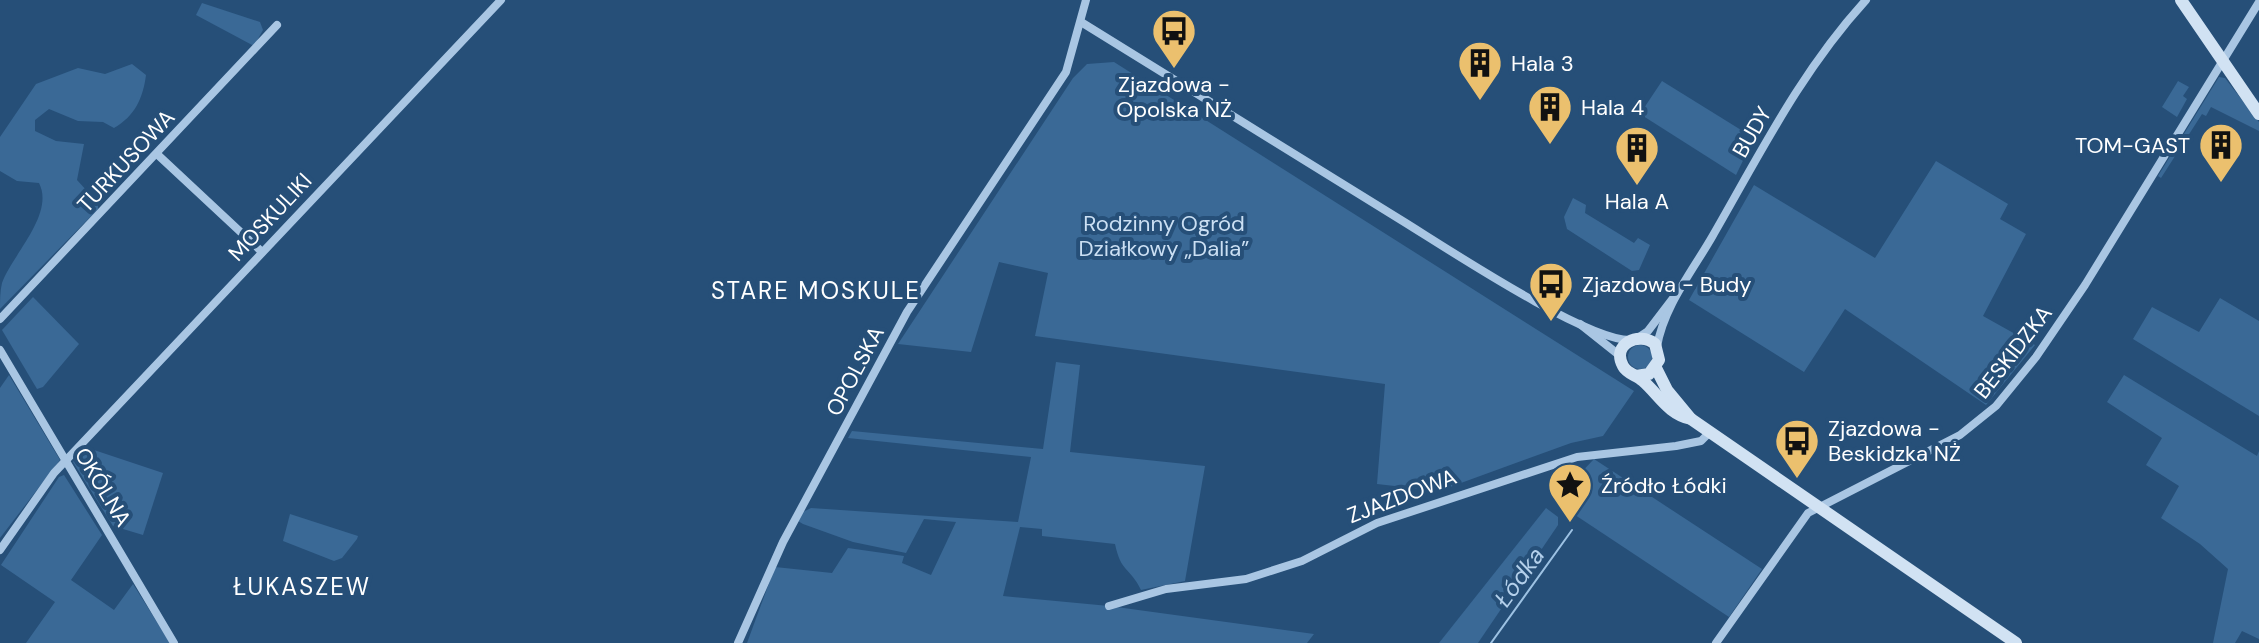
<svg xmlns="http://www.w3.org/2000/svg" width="2259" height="643" font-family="'DM Sans',sans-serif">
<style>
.green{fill:#3a6996}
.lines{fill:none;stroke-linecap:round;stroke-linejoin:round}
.stream{stroke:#9dc2e3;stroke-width:2}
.street{stroke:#a9c6e3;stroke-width:8}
.secondary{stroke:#d1e2f3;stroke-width:12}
.labels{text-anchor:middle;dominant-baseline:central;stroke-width:8;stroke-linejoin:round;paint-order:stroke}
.poi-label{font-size:22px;fill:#fff;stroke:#264f78;text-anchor:start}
.street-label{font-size:22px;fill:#fff;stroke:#264f78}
.park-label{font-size:22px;fill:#cbdff3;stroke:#264f78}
.neighbourhood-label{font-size:24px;letter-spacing:2px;fill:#fff;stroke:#264f78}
.water-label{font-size:24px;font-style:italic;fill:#b4d0eb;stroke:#264f78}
</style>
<rect width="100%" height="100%" fill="#264f78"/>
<!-- green -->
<g class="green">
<path d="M202 3 260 22 263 30 254 46 196 15Z"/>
<path d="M1114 62 1634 391 1603 436 1571 443 1439 491 1377 484 1385 384 1035 336 1048 273 999 262 971 352 898 344 1073 78 1087 64Z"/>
<path d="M132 64 146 75C143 98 135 116 114 128L103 122 78 121 49 109 35 120V131L56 141 84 144 77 180 98 203V209L0 309C0 301 0 291 2 283 12 255 55 214 39 183L17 181 0 171V137L36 84 78 68 105 74Z"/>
<path d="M2219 77 2225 78 2259 122V131L2211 107 2206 116 2202 114 2161 178 2158 176Z"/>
<path d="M1662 81 1754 138 1736 175 1640 114Z"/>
<path d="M2178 81 2189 87 2183 96 2187 99 2177 117 2162 107Z"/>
<path d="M1936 161 2008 204 2000 219 2026 234 1983 316 2035 345 1986 405 1845 309 1804 372 1689 300 1754 185 1875 258Z"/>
<path d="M1573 198 1586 205 1585 213 1634 243 1638 238 1650 245 1639 270 1632 271 1567 229 1564 217Z"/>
<path d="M33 297 79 344 43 387 37 389 2 330Z"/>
<path d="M2220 298 2259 321V416L2133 339 2152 307 2199 332Z"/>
<circle cx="1640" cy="357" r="12"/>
<path d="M1056 362 1080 365 1070 452 1205 466 1185 581 1141 590C1130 567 1121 573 1115 544L1042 536V529L1020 527 1003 596 1109 606 1314 634 1307 643H747L775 567 832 573 848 548 904 556 902 563 931 575 956 522 924 519 906 553 853 542 803 524 798 521 803 512 811 508 1018 522 1031 457 848 438 852 431 1043 449Z"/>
<path d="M9 375 60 460 0 538V388Z"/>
<path d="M2124 375 2257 456 2259 451V639L2242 631 2235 643H2213L2228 569 2200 544 2161 518 2179 486 2146 465 2162 438 2107 402Z"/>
<path d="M85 447 163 473 143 535 113 526 73 462Z"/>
<path d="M1594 459 1762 569 1729 617 1554 501Z"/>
<path d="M64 475 102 535 71 580 114 610 133 584 170 643H26L55 602 1 565 59 477Z"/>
<path d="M1546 508 1558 517V525L1478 643H1439Z"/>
<path d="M290 514 358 536 357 539 342 558 334 561 283 541Z"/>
</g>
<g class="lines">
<!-- stream -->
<path class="stream" d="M1491 643 1572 530"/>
<!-- street -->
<g class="street">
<path d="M1081 22C1188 88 1294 154 1401 220 1445 247 1586 341 1631 340"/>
<path d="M158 155 262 252"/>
<path d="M0 319 277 25"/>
<path d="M1580 324 1619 355"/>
<path d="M1639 337 1648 331 1677 293"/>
<path d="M1657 347C1663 308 1693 270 1712 237 1760 154 1801 71 1866 0"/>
<path d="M0 350 174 643"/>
<path d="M0 550 54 473 501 0"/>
<path d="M1109 606 1166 589 1246 579 1302 561 1377 523 1577 457 1676 446 1701 441 1710 432"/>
<path d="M738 643 783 542 907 312 1066 72 1086 0"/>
<path d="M1716 643 1808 513 1960 435 1996 406 2036 357 2085 285 2259 2"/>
</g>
<!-- secondary -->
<g class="secondary">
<path d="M2181 0 2259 114"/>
<path d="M1656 368 1667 390 1691 419"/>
<path d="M1636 376 1649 374 1659 360 1655 344C1639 331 1611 344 1623 366 1627 374 1637 375 1643 381 1659 395 1668 414 1691 419L2016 643"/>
</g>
</g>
<!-- icons -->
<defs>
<g id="bus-pin" transform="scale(2.3)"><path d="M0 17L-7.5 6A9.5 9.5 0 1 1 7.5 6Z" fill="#ebc06e" stroke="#264f78"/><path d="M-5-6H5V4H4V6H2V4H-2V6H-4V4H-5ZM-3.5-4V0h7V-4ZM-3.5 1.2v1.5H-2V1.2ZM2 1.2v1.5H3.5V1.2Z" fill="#111"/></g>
<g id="building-pin" transform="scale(2.3)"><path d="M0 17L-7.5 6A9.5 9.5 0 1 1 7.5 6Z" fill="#ebc06e" stroke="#264f78"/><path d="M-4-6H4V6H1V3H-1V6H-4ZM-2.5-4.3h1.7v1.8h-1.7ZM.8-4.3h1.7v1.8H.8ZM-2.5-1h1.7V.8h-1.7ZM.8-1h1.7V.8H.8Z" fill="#111"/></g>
<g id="sight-pin" transform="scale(2.3)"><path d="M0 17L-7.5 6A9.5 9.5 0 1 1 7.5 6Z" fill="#ebc06e" stroke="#264f78"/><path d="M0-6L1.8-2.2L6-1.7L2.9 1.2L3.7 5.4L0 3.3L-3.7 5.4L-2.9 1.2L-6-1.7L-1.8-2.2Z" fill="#111"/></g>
</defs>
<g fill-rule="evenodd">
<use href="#bus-pin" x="1174" y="31"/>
<use href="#building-pin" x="1480" y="63"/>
<use href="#building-pin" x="1550" y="107"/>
<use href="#building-pin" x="2221" y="145"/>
<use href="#building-pin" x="1637" y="148"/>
<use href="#bus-pin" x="1551" y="284"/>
<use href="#bus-pin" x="1797" y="441"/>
<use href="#sight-pin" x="1570" y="485"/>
</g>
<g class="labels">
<!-- poi labels -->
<g class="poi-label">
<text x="1511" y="63">Hala 3</text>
<text x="1174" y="84" text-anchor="middle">Zjazdowa -<tspan x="1174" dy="25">Opolska NŻ</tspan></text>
<text x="1581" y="107">Hala 4</text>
<text x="2190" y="145" text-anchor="end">TOM-GAST</text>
<text x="1637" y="201" text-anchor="middle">Hala A</text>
<text x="1582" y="284">Zjazdowa - Budy</text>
<text x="1828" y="428">Zjazdowa -<tspan x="1828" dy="25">Beskidzka NŻ</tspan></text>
<text x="1601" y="485">Źródło Łódki</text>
</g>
<!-- street labels -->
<g class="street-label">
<text transform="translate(1752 132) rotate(-60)">BUDY</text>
<text transform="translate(126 161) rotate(-47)">TURKUSOWA</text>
<text transform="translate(270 217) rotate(-47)">MOSKULIKI</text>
<text transform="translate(2013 352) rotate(-52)">BESKIDZKA</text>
<text transform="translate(855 371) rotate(-62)">OPOLSKA</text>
<text transform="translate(103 487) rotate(59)">OKÓLNA</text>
<text transform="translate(1402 496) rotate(-21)">ZJAZDOWA</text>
</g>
<!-- park labels -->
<g class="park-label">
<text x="1164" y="223">Rodzinny Ogród<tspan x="1164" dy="25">Działkowy „Dalia”</tspan></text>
</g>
<!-- neighbourhood labels -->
<g class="neighbourhood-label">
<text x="816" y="290">STARE MOSKULE</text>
<text x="302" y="586">ŁUKASZEW</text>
</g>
<!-- water labels -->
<g class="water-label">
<text transform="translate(1519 577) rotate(-54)">Łódka</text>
</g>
</g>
</svg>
